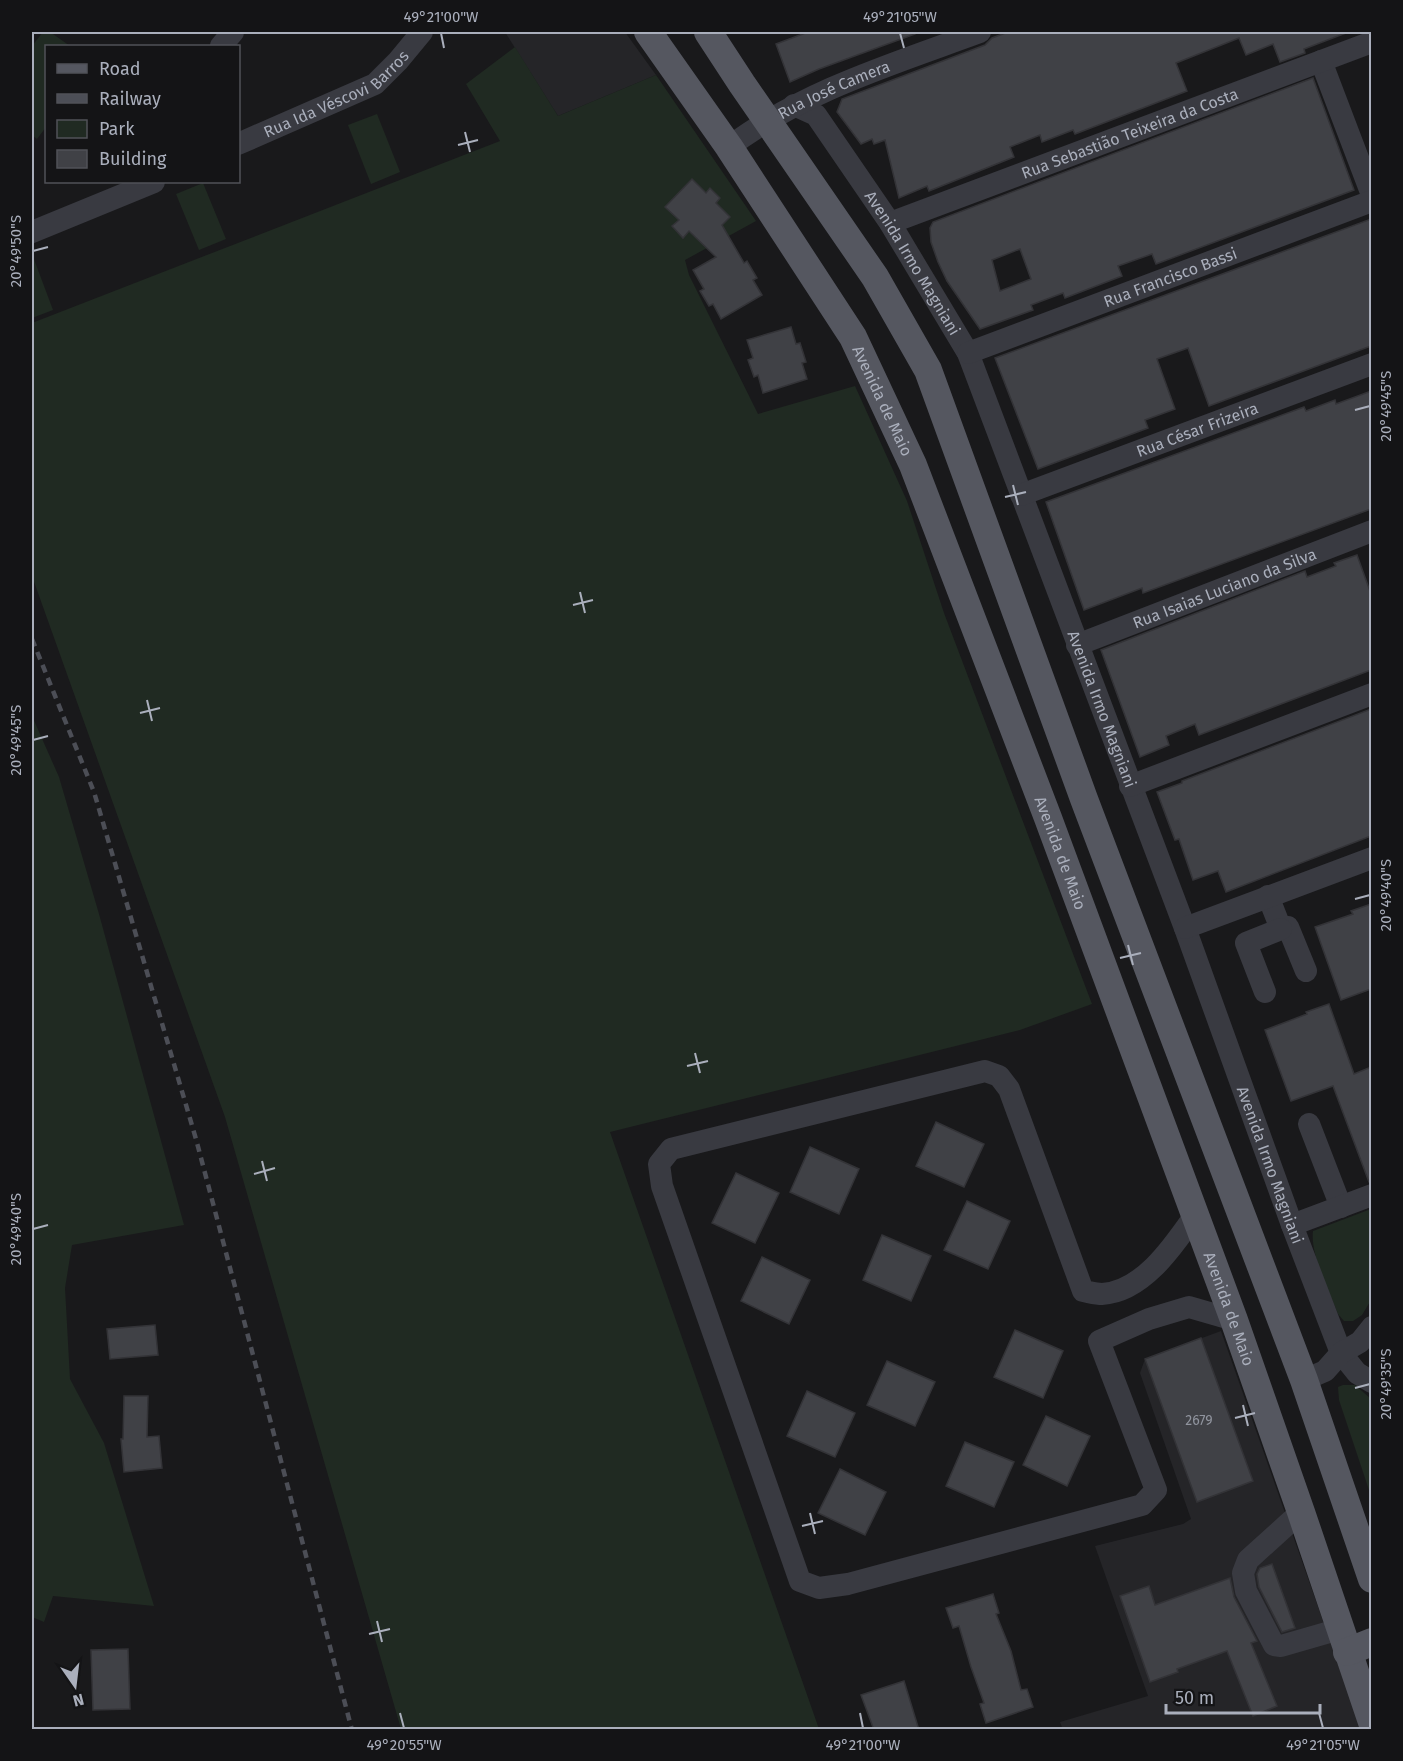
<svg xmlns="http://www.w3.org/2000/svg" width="1403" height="1761" font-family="'Fira Sans',sans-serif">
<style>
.built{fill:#252528}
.green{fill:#202a22}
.building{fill:#404146;stroke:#333337;stroke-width:1.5;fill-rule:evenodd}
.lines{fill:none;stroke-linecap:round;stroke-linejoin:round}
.minor{stroke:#393a41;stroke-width:22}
.major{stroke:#555760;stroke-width:28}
.rail{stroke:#4c4e56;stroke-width:4.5;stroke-dasharray:8 6;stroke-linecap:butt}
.ticks{fill:none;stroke:#aaafbc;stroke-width:2}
.labels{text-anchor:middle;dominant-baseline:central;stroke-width:6;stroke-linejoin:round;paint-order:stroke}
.number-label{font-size:14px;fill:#90949e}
.street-label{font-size:16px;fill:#aaafbc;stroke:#141416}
.neatline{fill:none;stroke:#aaafbc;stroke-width:2}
.ticks-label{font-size:15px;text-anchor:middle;fill:#aaafbc}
</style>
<rect width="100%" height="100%" fill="#19191b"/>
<!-- built -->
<g class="built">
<path d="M505 32H625L656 75 558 116Z"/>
<path d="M1221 1331 1361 1729 1063 1730 1060 1722 1148 1696 1095 1546 1183 1524 1191 1519 1140 1373 1145 1359Z"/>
</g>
<!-- green -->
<g class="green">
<path d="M43 32H50L70 46H46V127L37 139 32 135V46Z"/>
<path d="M515 47 558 116 656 75 756 221 685 260 689 275 758 414 855 386 907 501 944 613 1092 1004 1020 1030 610 1132 819 1729H401L225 1117 32 576V323L500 141 466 84Z"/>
<path d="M377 114 400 172 371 184 348 125Z"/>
<path d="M203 183 226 239 199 250 176 194Z"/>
<path d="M32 254 53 310 32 318Z"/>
<path d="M32 716 59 777 99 914 184 1225 72 1245 65 1288 70 1379 104 1443 154 1606 53 1596 44 1622 32 1617Z"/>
<path d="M1371 1209V1300L1362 1315 1353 1321H1344L1338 1314C1329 1291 1310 1254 1313 1231Z"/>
<path d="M1343 1385H1355L1371 1399V1496L1339 1400 1338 1387Z"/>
</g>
<!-- building -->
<g class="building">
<path d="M808 32H915V34L819 69 790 82 776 44Z"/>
<path d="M1008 32H1346V33L1304 49 1305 53 1280 62 1273 44 1246 55 1239 38 1176 63 1187 91 1075 134 1073 130 1042 142 1040 135 1010 147 1014 157 929 191 927 186 899 198 885 140 874 144 872 139 861 144 837 112 842 99 985 45 992 38Z"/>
<path d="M1313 78 1354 190 1156 264 1152 254 1118 266 1122 276 1065 298 1063 293 1031 305 1033 310 980 329 947 281 938 262 931 242 930 228 933 222ZM1020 249 1031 279 1000 291 992 260Z"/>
<path d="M692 179 706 193 710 188 720 198 716 203 730 217 722 225 744 263 747 261 757 278 753 280 762 295 721 319 713 304 709 306 700 291 704 289 693 270 716 257 689 231 683 238 672 226 679 220 665 207Z"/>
<path d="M1371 219V346L1209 406 1188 348 1157 359 1175 409 1145 420 1148 428 1038 469 995 358Z"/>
<path d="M791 327 796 344 800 343 806 362 802 363 807 379 763 393 758 375 754 377 748 360 753 358 747 340Z"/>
<path d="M1371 391V509L1143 593 1142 588 1084 610 1046 502 1304 407 1306 411 1335 400 1336 404Z"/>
<path d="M1357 555 1371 594V670L1199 735 1195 724 1166 736 1169 745 1140 757 1101 650 1305 571 1307 577 1336 566 1334 563Z"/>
<path d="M1371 709V836L1226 892 1218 871 1193 880 1179 839 1175 840 1157 792 1182 783V781Z"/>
<path d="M1371 904V989L1341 1000 1315 927 1353 914 1351 911Z"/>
<path d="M1329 1004 1354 1074 1371 1067V1182H1369L1333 1086 1291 1101 1265 1030 1307 1014 1306 1012Z"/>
<path d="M936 1122 984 1144 964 1187 916 1166Z"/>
<path d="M810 1147 859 1169 839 1214 790 1192Z"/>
<path d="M736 1173 779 1193 755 1243 712 1223Z"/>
<path d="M967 1201 1010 1221 988 1269 944 1250Z"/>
<path d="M882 1235 931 1256 911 1301 863 1280Z"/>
<path d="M762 1257 810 1280 789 1324 741 1301Z"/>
<path d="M155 1325 158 1355 110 1359 107 1329Z"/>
<path d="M1015 1330 1063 1351 1043 1398 994 1377Z"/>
<path d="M1201 1338 1253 1481 1197 1502 1145 1359Z"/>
<path d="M887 1361 935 1382 915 1426 867 1405Z"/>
<path d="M807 1391 855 1413 835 1457 787 1436Z"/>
<path d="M124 1396H148L147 1437 159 1436 162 1468 124 1472 121 1439H123Z"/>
<path d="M1046 1416 1090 1436 1067 1486 1023 1465Z"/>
<path d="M965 1442 1014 1462 994 1507 946 1486Z"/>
<path d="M840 1469 886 1492 865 1535 818 1513Z"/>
<path d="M1272 1564 1295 1628 1282 1632 1259 1587 1257 1574 1260 1568Z"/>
<path d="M1230 1578 1234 1597 1257 1641 1251 1643 1277 1706 1253 1716 1227 1651 1177 1669 1178 1672 1150 1682 1120 1596 1149 1586 1155 1605Z"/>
<path d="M993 1594 999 1613 996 1614 1011 1651 1021 1690 1027 1689 1033 1707 986 1723 980 1704 984 1703 971 1667 959 1626 953 1628 946 1608Z"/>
<path d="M128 1649 130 1709 93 1710 91 1650Z"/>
<path d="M904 1681 919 1730H874L861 1695Z"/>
</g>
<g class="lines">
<!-- minor -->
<g class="minor">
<path d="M221 46 233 32"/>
<path d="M1321 61 1372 195"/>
<path id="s1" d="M794 105 816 115 890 223 968 353 1185 928 1292 1225 1341 1353 1357 1373 1372 1382"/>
<path id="s2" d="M238 144 375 84 398 61 422 32"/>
<path id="s3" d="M729 147C803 91 893 64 980 32"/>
<path id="s4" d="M890 223 1372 42"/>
<path d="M32 232 154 182"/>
<path id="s5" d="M968 353 1372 201"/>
<path id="s6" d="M1021 495 1372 364"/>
<path id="s7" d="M1077 645 1372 531"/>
<path d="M1130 786 1372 694"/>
<path d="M1268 896 1281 929 1288 927 1306 971"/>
<path d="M1185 928 1372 858"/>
<path d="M1265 992 1246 943 1281 929"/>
<path d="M1309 1124 1341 1207"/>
<path d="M1195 1215C1174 1245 1143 1292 1102 1294 1096 1294 1089 1292 1083 1291L1009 1089 999 1076 985 1071 671 1149 659 1164 662 1186 800 1581 819 1588 848 1584 1142 1505 1156 1490 1099 1341 1149 1319 1189 1307 1234 1320"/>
<path d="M1292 1225 1372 1195"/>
<path d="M1304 1380 1325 1371 1341 1353 1360 1342 1372 1327"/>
<path d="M1301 1512 1248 1560 1243 1573 1246 1591 1274 1645 1281 1646 1340 1629"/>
</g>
<!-- major -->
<g class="major">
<path id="s8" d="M648 32 729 147 853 337 913 465 1048 818 1234 1320 1301 1512 1372 1722"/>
<path d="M708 32 742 84 875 277 928 370 1084 799 1304 1380 1372 1579"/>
<path d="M1347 1652 1372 1642"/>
</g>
<!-- rail -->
<path class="rail" d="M32 639 94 792 196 1139 352 1730"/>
</g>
<!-- ticks -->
<path class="ticks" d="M441 33 444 48M900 33 904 48M465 132 470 152M458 145 478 140M33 251 48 247M1355 410 1370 406M1013 485 1018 505M1005 497 1026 492M580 592 585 613M573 605 593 600M147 700 152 721M140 713 160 708M33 740 48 736M1355 899 1370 895M1128 945 1133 965M1120 958 1141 953M695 1053 700 1073M687 1066 708 1061M262 1161 267 1181M254 1174 275 1168M33 1229 48 1225M1355 1388 1370 1384M1243 1405 1248 1426M1235 1418 1255 1413M810 1513 815 1534M802 1526 823 1521M377 1621 382 1642M369 1634 390 1629M400 1713 404 1728M860 1713 863 1728M1319 1713 1323 1728"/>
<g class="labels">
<!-- number labels -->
<g class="number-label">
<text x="1199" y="1420">2679</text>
</g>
<!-- street labels -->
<g class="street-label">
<text stroke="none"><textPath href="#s3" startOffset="120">Rua José Camera</textPath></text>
<text stroke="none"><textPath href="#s2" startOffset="111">Rua Ida Véscovi Barros</textPath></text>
<text stroke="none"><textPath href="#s4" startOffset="256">Rua Sebastião Teixeira da Costa</textPath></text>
<text stroke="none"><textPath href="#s1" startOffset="201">Avenida Irmo Magniani</textPath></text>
<text stroke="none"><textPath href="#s5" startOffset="216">Rua Francisco Bassi</textPath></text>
<text stroke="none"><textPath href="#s8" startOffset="438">Avenida de Maio</textPath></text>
<text stroke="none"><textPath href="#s6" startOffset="188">Rua César Frizeira</textPath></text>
<text stroke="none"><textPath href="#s7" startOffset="158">Rua Isaias Luciano da Silva</textPath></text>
<text stroke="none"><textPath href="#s1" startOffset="687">Avenida Irmo Magniani</textPath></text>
<text stroke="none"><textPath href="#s8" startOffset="924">Avenida de Maio</textPath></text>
<text stroke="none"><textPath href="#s1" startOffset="1173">Avenida Irmo Magniani</textPath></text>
<text stroke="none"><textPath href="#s8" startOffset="1410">Avenida de Maio</textPath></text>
</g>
</g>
<!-- border -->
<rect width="1403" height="1761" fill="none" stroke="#141416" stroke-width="66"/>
<!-- legend -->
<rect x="45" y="45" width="195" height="138" fill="#141416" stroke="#505258" stroke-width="1.5"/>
<rect x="57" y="64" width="30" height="9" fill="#555760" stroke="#505258" stroke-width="1.5"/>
<text x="99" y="75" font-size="18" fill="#aaafbc">Road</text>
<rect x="57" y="94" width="30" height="9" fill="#4c4e56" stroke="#505258" stroke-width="1.5"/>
<text x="99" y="105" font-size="18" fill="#aaafbc">Railway</text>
<rect x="57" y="120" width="30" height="18" fill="#202a22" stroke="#505258" stroke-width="1.5"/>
<text x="99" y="135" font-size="18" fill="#aaafbc">Park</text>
<rect x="57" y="150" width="30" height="18" fill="#404146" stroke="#505258" stroke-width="1.5"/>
<text x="99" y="165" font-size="18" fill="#aaafbc">Building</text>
<!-- north arrow -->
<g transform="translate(75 1686) rotate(166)" stroke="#141416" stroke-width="4.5" paint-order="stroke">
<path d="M0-4.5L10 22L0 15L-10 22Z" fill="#aaafbc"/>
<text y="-9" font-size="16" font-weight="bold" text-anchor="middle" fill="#aaafbc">N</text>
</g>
<!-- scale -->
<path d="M1166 1704v9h154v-9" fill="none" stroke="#aaafbc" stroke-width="3"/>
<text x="1175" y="1704" font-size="18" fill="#aaafbc" stroke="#141416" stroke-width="4.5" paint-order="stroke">50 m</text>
<rect x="33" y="33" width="1337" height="1695" class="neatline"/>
<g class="ticks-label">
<text x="441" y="22">49°21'00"W</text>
<text x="900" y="22">49°21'05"W</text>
<text transform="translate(16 251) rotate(-90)" y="5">20°49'50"S</text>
<text transform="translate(1386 406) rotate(-90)" y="5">20°49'45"S</text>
<text transform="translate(16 740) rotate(-90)" y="5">20°49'45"S</text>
<text transform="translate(1386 895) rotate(-90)" y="5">20°49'40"S</text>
<text transform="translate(16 1229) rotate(-90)" y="5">20°49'40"S</text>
<text transform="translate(1386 1384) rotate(-90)" y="5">20°49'35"S</text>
<text x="404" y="1750">49°20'55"W</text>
<text x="863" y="1750">49°21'00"W</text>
<text x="1323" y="1750">49°21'05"W</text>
</g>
</svg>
